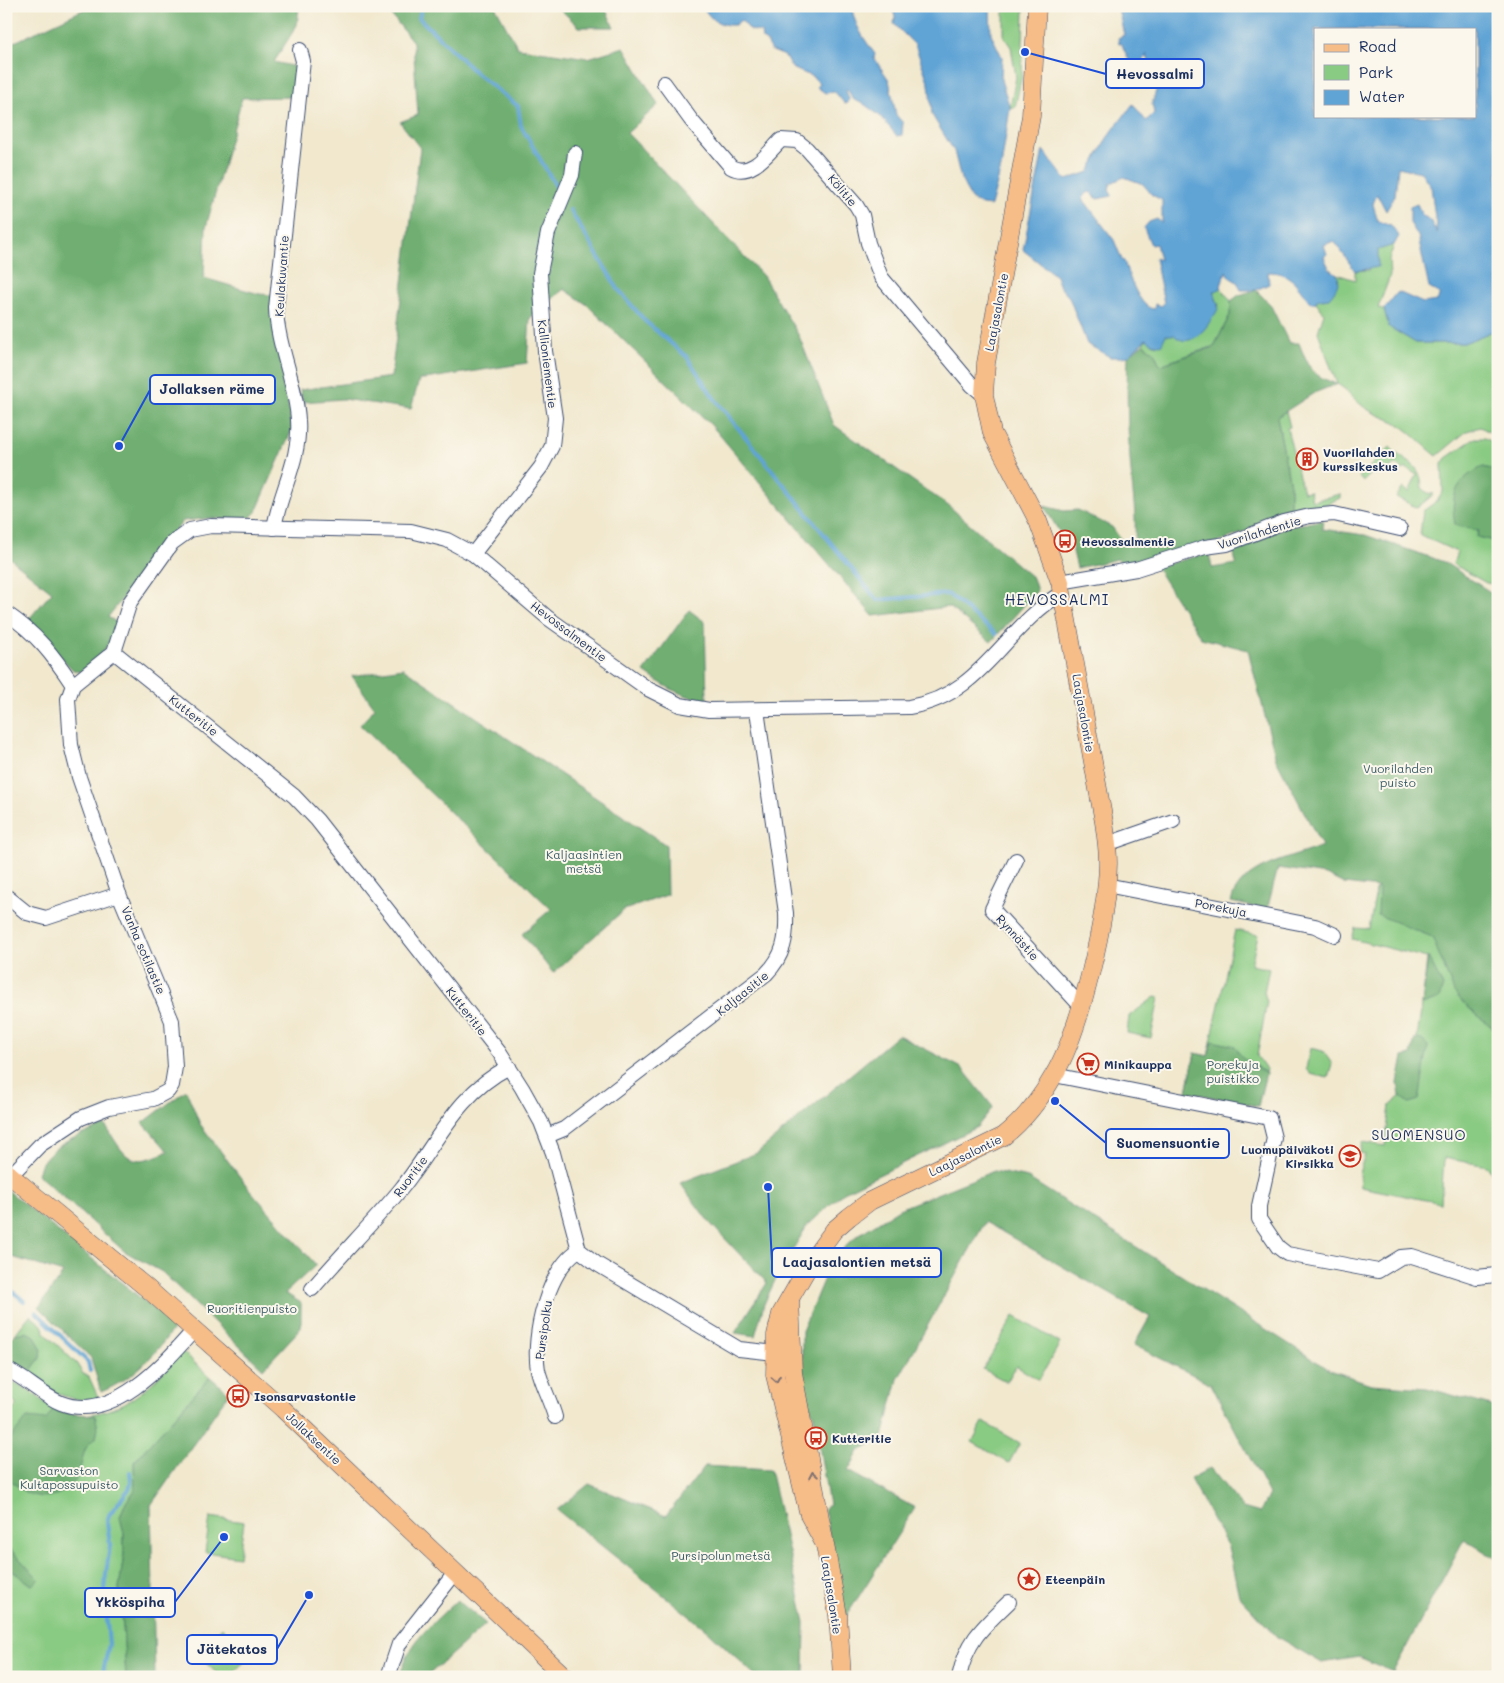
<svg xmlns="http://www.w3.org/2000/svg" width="1504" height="1683" font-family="Mali,sans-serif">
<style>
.green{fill:#8acb83;stroke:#527d70}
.forest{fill:#6faf71;stroke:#456f68}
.water{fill:#60a4d5;stroke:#3e6a9a;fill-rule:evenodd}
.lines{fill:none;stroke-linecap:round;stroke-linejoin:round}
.stream{stroke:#60a4d5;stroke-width:4}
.minor-casing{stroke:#3b4b6f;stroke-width:16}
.major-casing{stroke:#3b4b6f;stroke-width:19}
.minor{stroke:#fff;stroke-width:14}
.major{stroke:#f7bd88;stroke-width:18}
.oneway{stroke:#7e6f71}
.labels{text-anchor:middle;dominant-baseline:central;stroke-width:4;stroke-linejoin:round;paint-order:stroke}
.street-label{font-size:12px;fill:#1b2f5e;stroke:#fbf7ec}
.poi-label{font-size:12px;font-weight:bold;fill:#1b2f5e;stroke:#fbf7ec;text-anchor:start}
.park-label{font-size:12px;fill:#3c5e69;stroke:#fbf7ec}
.neighbourhood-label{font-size:14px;letter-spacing:1px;fill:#1b2f5e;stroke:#fbf7ec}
.quarter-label{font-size:15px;letter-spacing:1px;fill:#1b2f5e;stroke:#fbf7ec}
.leader{fill:none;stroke:#1d4ed8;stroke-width:2}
.callout-dot{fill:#1d4ed8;stroke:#fbf7ec;stroke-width:2}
.callout{fill:#fbf7ec;stroke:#1d4ed8;stroke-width:2}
.callout-label{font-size:14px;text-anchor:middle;font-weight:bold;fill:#1b2f5e}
</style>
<rect width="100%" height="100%" fill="#fbf7ec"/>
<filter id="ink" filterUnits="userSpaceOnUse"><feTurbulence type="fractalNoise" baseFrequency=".02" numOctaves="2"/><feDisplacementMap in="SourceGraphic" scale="10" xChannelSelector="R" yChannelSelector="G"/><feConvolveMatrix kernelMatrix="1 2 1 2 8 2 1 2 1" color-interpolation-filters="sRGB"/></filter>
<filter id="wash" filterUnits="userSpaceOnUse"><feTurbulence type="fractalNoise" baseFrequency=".0096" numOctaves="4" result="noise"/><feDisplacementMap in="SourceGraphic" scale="20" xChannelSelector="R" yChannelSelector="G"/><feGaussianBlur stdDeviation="1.12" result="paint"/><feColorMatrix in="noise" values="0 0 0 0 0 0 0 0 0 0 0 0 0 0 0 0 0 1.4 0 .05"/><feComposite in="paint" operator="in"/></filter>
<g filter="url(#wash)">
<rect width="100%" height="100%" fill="#f1e8ce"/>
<!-- green -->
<g class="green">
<path d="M1004 8 1024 10 1022 75 1015 107 1010 108 1016 77 1011 47 1004 37Z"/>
<path d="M1394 245 1389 260 1390 276 1378 308 1384 309 1389 327 1416 343H1464L1498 329V436L1480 427 1467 431 1437 456C1425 447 1406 427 1395 422 1384 417 1374 414 1364 407 1354 400 1348 390 1337 384L1318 332 1324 313 1316 302 1318 299 1324 300 1339 281 1337 274 1355 280V271L1369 270 1378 249Z"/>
<path d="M1220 287 1231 301 1230 315 1214 346 1160 365 1154 352 1143 344 1146 339 1156 345 1166 335C1183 334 1214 323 1219 305L1213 292Z"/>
<path d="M1286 411 1290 427 1287 428 1303 492 1310 491 1312 501 1340 494V498L1320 507 1290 514V485L1277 417Z"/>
<path d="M1475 438H1485L1498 445V471L1483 467 1477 537 1498 542V585L1486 583 1453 564 1457 552 1420 535 1423 511 1437 501 1443 492 1442 464 1446 458Z"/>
<path d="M1390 447C1405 464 1421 461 1422 488L1428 493 1434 494 1417 508 1396 497 1403 488 1409 492 1417 475 1406 468 1404 470 1394 464 1389 471 1379 466 1363 482 1359 477Z"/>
<path d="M1378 880 1396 886 1498 1018V1182L1487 1166 1444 1158 1441 1203 1360 1187 1359 1173 1365 1154 1360 1153 1362 1142 1385 1146 1390 1105 1409 1089 1422 1005 1427 958 1352 939 1355 928 1369 929Z"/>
<path d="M1235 930 1258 935 1251 965 1269 969 1264 992 1267 1002 1257 1056 1266 1069 1258 1106 1187 1092 1195 1053 1208 1056Z"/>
<path d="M1155 997 1159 998 1151 1038 1127 1033 1129 1016Z"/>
<path d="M1310 1048 1323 1051 1332 1064 1328 1078 1310 1074 1306 1069Z"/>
<path d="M30 1315 42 1325 46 1334 77 1364 83 1374 89 1377 99 1399C69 1403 50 1392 29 1373L40 1358 27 1333 15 1334Z"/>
<path d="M1014 1316 1060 1343 1039 1380 1016 1366 1007 1382 983 1369Z"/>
<path d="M182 1351 210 1377 134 1462 135 1490 125 1504 120 1517 124 1533V1554L119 1588 123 1626 126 1677H6V1570H11L32 1585 20 1561 6 1545V1418L17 1405 6 1396V1383C25 1382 36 1398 52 1407 82 1424 120 1410 144 1390 158 1379 170 1364 182 1351Z"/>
<path d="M983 1422 1020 1443 1009 1463 972 1442Z"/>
<path d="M210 1517 244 1522 239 1557 205 1552Z"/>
<path d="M222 1627 251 1656 228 1677H221L197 1655Z"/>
</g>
<!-- forest -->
<g class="forest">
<path d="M91 6H299L297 25 274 62 296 67 294 97 242 98 206 227 204 278 259 294 272 295 292 430 256 512 247 521 211 518 183 521 108 617 118 623C109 646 101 658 80 672L73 670 27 621 52 592 6 555V43L17 41Z"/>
<path d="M384 6H495L518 48 588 58 624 47 658 105 627 133 763 276 799 336 834 425 950 507 1033 578 1037 591 991 642 949 607 873 616 712 426 586 304 564 289 530 318 527 363 419 380 411 409 343 399 303 402 300 390 391 377 420 148 400 122 418 115 413 42Z"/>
<path d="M557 6H604L614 27H579Z"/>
<path d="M1256 290 1270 304 1289 343H1299C1309 369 1311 375 1337 384L1314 393 1277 417 1290 485V514L1219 542 1125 566 1118 559 1077 568 1070 539 1060 533 1044 506 1064 511 1078 510 1112 527 1122 541 1135 540C1136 518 1134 504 1132 483 1128 440 1126 398 1128 356L1143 344 1154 352 1160 365 1214 347 1230 315 1231 301 1239 295Z"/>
<path d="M1483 467 1498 471V542L1477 537 1479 531 1455 525C1450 497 1455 479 1483 467Z"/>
<path d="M1323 520 1322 529 1365 535 1444 562 1498 597V1032L1466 1006 1454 992 1432 937 1378 915 1379 888 1344 884 1326 875 1278 868 1267 910 1231 902C1240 865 1292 859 1322 846L1276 759 1248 650 1201 638 1156 567 1209 553 1212 568 1236 564 1233 548 1286 527Z"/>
<path d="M689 610 705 622 707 700C683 698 664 686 644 672Z"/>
<path d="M403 668 666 845 667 895 624 910 553 973 522 934 551 909 360 725 375 708 352 676Z"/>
<path d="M1428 957 1443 986 1439 999 1422 1005Z"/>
<path d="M898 1035 962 1068 993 1107 977 1127 844 1192 807 1226 778 1274 764 1304 755 1336 735 1333 767 1283 709 1222 680 1183 757 1153Z"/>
<path d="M1415 1039 1422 1040 1428 1046 1419 1100 1409 1103 1400 1096 1398 1083 1403 1057 1411 1055Z"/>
<path d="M1212 1041 1235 1046 1241 1056 1266 1073 1258 1106 1187 1092 1195 1053 1208 1056Z"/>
<path d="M186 1090 200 1124 250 1190 316 1265 285 1293 301 1303V1328L263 1369 162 1272 124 1251 37 1174C45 1145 80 1136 105 1125 126 1157 128 1170 168 1151L143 1123Z"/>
<path d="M994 1171 1028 1178 1330 1370 1371 1384 1427 1388 1498 1408V1560L1464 1539 1393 1672 1359 1657 1322 1663 1277 1637 1239 1596 1228 1547 1190 1479 1210 1468 1243 1508 1260 1513 1269 1494 1211 1384 1134 1345 1150 1317 985 1222 898 1379 883 1437 859 1451 848 1471 915 1508 845 1618 824 1508 829 1505 814 1416 807 1401 802 1372V1331L832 1259 858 1235 899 1209Z"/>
<path d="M6 1189 175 1326C155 1355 135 1378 101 1392L91 1358 39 1307 63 1273 6 1255Z"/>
<path d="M26 1332 35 1336 42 1350 40 1358 29 1373 6 1356V1345L15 1334Z"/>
<path d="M210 1377 229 1393 151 1505 155 1677H126L123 1626 119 1588 124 1554V1533L120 1517 125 1504 135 1490 134 1462Z"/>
<path d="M54 1408 73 1414 95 1415 98 1428 96 1438C82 1447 84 1457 79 1472 72 1494 46 1503 25 1492 19 1488 13 1482 6 1478V1444L27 1418 46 1420Z"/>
<path d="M705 1466 770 1470 805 1622 804 1677H757L707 1630 557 1510 589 1484 666 1516Z"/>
<path d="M6 1545 39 1579 32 1585 11 1570H6Z"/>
<path d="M457 1600 486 1624 426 1677H400C407 1643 433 1623 457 1600Z"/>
</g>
<!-- water -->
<g class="water">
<path d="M703 6H852C853 24 865 40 875 54L874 58 889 80 896 115 903 123 902 135 897 136 880 116 864 104 854 100 847 89 846 91 849 98 848 103 845 104 835 92 825 93 817 87 820 84 813 77 792 68 785 56 770 50 768 43 762 39 761 32 750 30 741 20 735 25C721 26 709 20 703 6Z"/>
<path d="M892 6H990L991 34 1002 57 1001 80 1010 108 1001 168 991 206 982 205 971 199 961 179 954 151 932 115 929 84 915 45 894 24 895 17Z"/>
<path d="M1114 6H1498V329L1464 343H1416L1389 327 1384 309 1398 292 1423 303 1437 301 1440 294 1429 288 1418 236 1410 223V207L1417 204 1422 215 1430 220 1437 233 1431 187 1421 172 1398 167 1395 196 1386 211 1377 194 1373 204 1378 222 1391 225 1399 236 1394 245 1378 250V267L1355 271 1334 241 1324 245 1327 254 1324 257 1329 268 1337 274C1340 284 1336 290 1329 298L1318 299 1316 302 1311 303C1297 287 1293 272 1268 272L1269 284 1256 290H1241L1237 282 1229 277 1226 271 1220 289 1213 292C1215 296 1218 302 1218 307 1218 312 1213 316 1211 320 1203 333 1188 349 1174 335H1166L1161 345 1152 343 1146 339 1128 356 1121 357H1110L1087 344 1069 297 1060 287 1056 276 1023 250 1043 150 1066 180 1089 172 1107 138 1133 104 1146 121 1154 113 1152 104 1158 84 1152 76 1147 54 1140 67 1132 71C1131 61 1125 54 1122 44L1119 43 1118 38 1124 35 1118 8ZM1315 29H1475V116H1315ZM1124 177 1143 184 1152 195 1162 200V223L1157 219 1149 222 1144 228 1151 245 1156 244 1160 260 1155 258 1164 303 1161 306 1155 304 1154 309C1139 308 1128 273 1124 261L1122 260 1114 240 1083 199 1085 194 1090 192 1097 199 1112 196 1109 189 1111 183Z"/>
</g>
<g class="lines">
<!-- stream -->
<g class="stream">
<path d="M422 6 419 18 477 74 518 106 521 126 558 190"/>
<path d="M570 210 618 289 645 321 687 357 714 398 877 600 948 594 996 634"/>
<path d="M6 1286 24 1301"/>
<path d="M36 1312 88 1362 90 1371"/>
<path d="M102 1677 109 1644 104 1589 110 1545 107 1523 109 1515 129 1489 131 1483 130 1472"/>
</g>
</g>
</g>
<g filter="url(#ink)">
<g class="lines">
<!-- minor casing -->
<g class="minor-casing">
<g id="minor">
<path d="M664 83 691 120 731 167C751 178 768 153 781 140L797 141 807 149 856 205 862 215 868 243 881 277 972 385 984 395"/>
<path d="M274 528C280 491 301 459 298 420 296 382 277 346 276 308L303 61 300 50"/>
<path d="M473 554 541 467 552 446 555 418 545 351 540 273 548 233 572 175 575 153"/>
<path d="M1060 582 1136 569 1205 547 1227 544 1284 522 1310 516 1334 514 1400 529"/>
<path d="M6 613C37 634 53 655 73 685"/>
<path d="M114 652 294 796 317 820 499 1052 522 1088 541 1122 553 1153 579 1250 597 1264 739 1349 785 1354"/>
<path d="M1107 844 1173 821"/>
<path d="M1016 860 992 909 1080 1005"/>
<path d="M1106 885 1315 926 1335 935"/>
<path d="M6 896 27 913 46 918 119 894"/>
<path d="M1054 1075 1269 1118 1274 1138 1259 1206V1219L1278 1247 1287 1254 1378 1271 1401 1257 1412 1256 1477 1277 1496 1275"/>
<path d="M547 1136 564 1129 766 974C784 956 787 938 786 913L757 710"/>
<path d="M11 1175 40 1145 81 1118 109 1107 153 1099 168 1091 172 1085 175 1067 172 1021 119 894 79 777 71 745 68 699 73 685 114 652 130 602 172 543 190 530 211 526 411 531 447 540 473 554 548 618 648 689 680 705 709 710 909 707C982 696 1004 627 1062 593"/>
<path d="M312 1289C341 1255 373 1223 401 1189 437 1144 456 1094 509 1067"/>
<path d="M6 1369C26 1378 41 1395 61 1403 113 1423 164 1364 194 1330"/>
<path d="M555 1417C551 1402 541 1384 538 1370 532 1335 548 1269 579 1250"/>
<path d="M388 1677 399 1644 455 1573"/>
<path d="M959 1677C967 1640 983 1627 1009 1602"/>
</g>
</g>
<!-- major casing -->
<g class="major-casing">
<g id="major">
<path d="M6 1172 148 1289 283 1409 565 1677"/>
<path d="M790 1299 793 1373 838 1615 842 1677"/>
<path d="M823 1541 809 1515 775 1375 776 1335 781 1314 812 1260 834 1230 849 1217 870 1201 1004 1136C1024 1120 1041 1098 1054 1075 1081 1029 1107 917 1108 863 1108 849 1106 835 1104 822L1060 582 1038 521 992 433 984 395 986 363 1031 116 1037 6"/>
</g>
</g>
<!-- minor -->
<use href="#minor" class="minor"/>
<!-- major -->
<use href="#major" class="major"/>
</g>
<!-- one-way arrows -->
<defs><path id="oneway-chevron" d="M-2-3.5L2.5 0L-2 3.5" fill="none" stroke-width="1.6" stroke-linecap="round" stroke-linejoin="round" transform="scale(1.25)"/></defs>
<g class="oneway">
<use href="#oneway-chevron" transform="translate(776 1379) rotate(81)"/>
<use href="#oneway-chevron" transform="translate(813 1475) rotate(-101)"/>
</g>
</g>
<!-- icons -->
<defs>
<g id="building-ring" transform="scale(1.125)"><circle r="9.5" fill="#fbf7ec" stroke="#c8321e" stroke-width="1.5"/><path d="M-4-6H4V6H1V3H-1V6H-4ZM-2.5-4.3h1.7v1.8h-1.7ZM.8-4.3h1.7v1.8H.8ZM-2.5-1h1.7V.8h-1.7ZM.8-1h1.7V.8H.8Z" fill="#c8321e"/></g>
<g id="bus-ring" transform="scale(1.125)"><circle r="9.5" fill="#fbf7ec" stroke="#c8321e" stroke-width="1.5"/><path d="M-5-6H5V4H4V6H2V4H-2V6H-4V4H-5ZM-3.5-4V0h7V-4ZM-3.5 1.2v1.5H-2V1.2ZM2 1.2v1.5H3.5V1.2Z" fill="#c8321e"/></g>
<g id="supermarket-ring" transform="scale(1.125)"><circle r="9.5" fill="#fbf7ec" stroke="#c8321e" stroke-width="1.5"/><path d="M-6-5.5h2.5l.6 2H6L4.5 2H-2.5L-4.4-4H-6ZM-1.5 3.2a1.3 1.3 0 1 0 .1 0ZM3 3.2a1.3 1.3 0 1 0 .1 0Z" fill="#c8321e"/></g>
<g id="school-ring" transform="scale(1.125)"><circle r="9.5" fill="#fbf7ec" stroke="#c8321e" stroke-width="1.5"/><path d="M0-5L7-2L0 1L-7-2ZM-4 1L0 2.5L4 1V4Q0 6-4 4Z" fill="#c8321e"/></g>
<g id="sight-ring" transform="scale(1.125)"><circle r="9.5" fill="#fbf7ec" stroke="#c8321e" stroke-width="1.5"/><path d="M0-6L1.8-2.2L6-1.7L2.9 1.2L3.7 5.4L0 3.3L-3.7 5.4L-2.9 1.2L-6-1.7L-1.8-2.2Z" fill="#c8321e"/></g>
</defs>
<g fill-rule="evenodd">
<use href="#building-ring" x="1307" y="459"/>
<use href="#bus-ring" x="1065" y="541"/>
<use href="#supermarket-ring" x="1088" y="1064"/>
<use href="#school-ring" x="1350" y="1156"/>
<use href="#bus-ring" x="238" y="1396"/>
<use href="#bus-ring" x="816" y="1438"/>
<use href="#sight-ring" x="1029" y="1579"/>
</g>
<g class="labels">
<!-- street labels -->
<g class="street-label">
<text transform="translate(843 190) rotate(50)">Kölitie</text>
<text transform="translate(281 276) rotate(-86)">Keulakuvantie</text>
<text transform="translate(996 312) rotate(-79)">Laajasalontie</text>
<text transform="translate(548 364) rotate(83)">Kallioniementie</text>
<text transform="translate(1259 532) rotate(-17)">Vuorilahdentie</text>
<text transform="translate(569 631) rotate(37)">Hevossalmentie</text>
<text transform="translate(1084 713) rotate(80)">Laajasalontie</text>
<text transform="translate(194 715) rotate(38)">Kutteritie</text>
<text transform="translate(1221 907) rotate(11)">Porekuja</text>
<text transform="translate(1018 937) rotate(48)">Rynnästie</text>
<text transform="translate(144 950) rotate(67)">Vanha sotilastie</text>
<text transform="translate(742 993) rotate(-39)">Kaljaasitie</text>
<text transform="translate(467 1011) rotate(52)">Kutteritie</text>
<text transform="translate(965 1155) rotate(-26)">Laajasalontie</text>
<text transform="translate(410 1176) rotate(-53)">Ruoritie</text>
<text transform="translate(543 1330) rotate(-82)">Pursipolku</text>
<text transform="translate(314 1438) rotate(43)">Jollaksentie</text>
<text transform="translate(832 1595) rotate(81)">Laajasalontie</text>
</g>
<!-- poi labels -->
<g class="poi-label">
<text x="1323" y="452">Vuorilahden<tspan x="1323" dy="14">kurssikeskus</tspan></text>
<text x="1081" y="541">Hevossalmentie</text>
<text x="1104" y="1064">Minikauppa</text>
<text x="1334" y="1149" text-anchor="end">Luomupäiväkoti<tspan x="1334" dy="14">Kirsikka</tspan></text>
<text x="254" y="1396">Isonsarvastontie</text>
<text x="832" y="1438">Kutteritie</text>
<text x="1045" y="1579">Eteenpäin</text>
</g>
<!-- park labels -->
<g class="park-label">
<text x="1398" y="768">Vuorilahden<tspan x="1398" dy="14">puisto</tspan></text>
<text x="584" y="854">Kaljaasintien<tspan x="584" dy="14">metsä</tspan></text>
<text x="1233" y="1064">Porekuja<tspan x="1233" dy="14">puistikko</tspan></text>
<text x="252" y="1308">Ruoritienpuisto</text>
<text x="69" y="1470">Sarvaston<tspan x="69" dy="14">Kultapossupuisto</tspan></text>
<text x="721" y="1555">Pursipolun metsä</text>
</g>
<!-- neighbourhood labels -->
<g class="neighbourhood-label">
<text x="1419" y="1134">SUOMENSUO</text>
</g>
<!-- quarter labels -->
<g class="quarter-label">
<text x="1057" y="599">HEVOSSALMI</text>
</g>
</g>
<!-- callouts -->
<path class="leader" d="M1025 52L1106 74M119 446L150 390M1055 1101L1106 1143M768 1187L772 1262M224 1537L175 1602M309 1595L277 1649"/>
<g class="callout-dot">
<circle cx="1025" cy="52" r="5"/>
<circle cx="119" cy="446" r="5"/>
<circle cx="1055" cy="1101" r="5"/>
<circle cx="768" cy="1187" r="5"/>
<circle cx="224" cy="1537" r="5"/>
<circle cx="309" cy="1595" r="5"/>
</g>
<g class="callout">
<rect x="1106" y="59" width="98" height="29" rx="5"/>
<rect x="150" y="375" width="125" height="29" rx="5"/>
<rect x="1106" y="1129" width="123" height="29" rx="5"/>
<rect x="772" y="1248" width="169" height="29" rx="5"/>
<rect x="85" y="1588" width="90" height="29" rx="5"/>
<rect x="187" y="1635" width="90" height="29" rx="5"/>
</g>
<g class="callout-label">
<text x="1155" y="79">Hevossalmi</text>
<text x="212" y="394">Jollaksen räme</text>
<text x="1168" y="1148">Suomensuontie</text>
<text x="857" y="1267">Laajasalontien metsä</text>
<text x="130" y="1607">Ykköspiha</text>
<text x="232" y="1654">Jätekatos</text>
</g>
<!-- margin -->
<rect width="1504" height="1683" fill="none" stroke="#fbf7ec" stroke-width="25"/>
<!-- legend -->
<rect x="1314" y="28" width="162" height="90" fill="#fbf7ec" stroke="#a1a7b3"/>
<rect x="1324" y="44" width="25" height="8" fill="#f7bd88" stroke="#a1a7b3"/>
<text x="1359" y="52" font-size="15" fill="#1b2f5e">Road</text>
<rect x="1324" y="65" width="25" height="15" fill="#8acb83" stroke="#a1a7b3"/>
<text x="1359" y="78" font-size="15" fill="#1b2f5e">Park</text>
<rect x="1324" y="90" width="25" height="15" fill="#60a4d5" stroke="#a1a7b3"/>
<text x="1359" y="102" font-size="15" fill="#1b2f5e">Water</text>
</svg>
